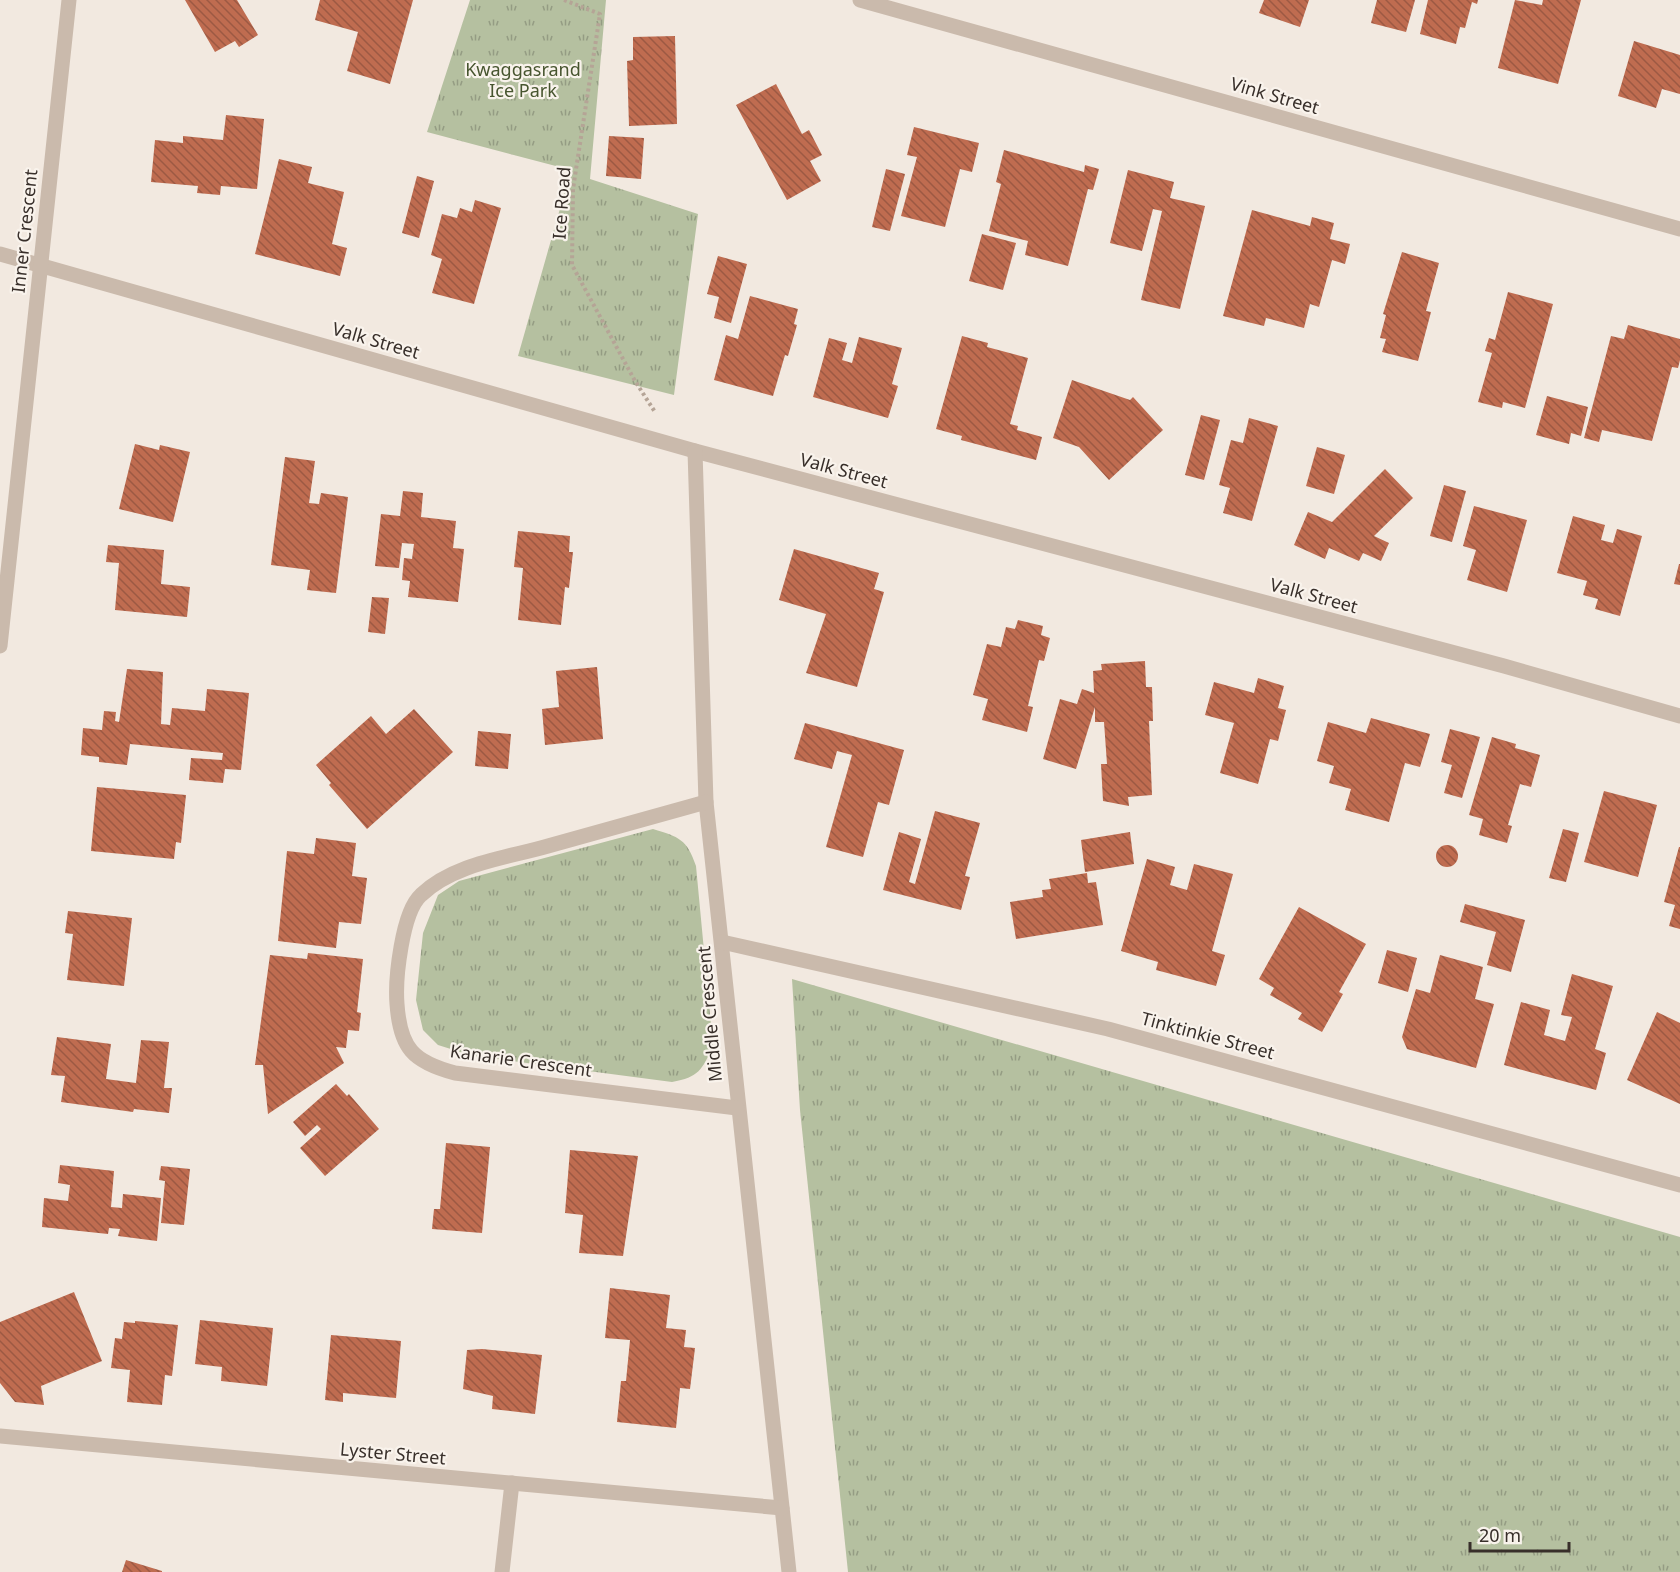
<svg xmlns="http://www.w3.org/2000/svg" width="1680" height="1572" font-family="'Noto Sans',sans-serif">
<style>
.park{fill:url(#park-tufts)}
.building{fill:url(#building-back-hatch)}
.lines{fill:none;stroke-linecap:round;stroke-linejoin:round}
.path{stroke:#b5a496;stroke-width:4;stroke-dasharray:3 3;stroke-linecap:butt}
.service{stroke:#cabaac;stroke-width:15}
.minor{stroke:#cabaac;stroke-width:15}
.labels{text-anchor:middle;dominant-baseline:central;stroke-width:4.5;stroke-linejoin:round;paint-order:stroke}
.park-label{font-size:18px;fill:#47552f;stroke:#f9f3ec}
.street-label{font-size:18px;fill:#382f2a;stroke:#f9f3ec}
</style>
<defs>
<pattern id="park-tufts" width="24" height="20" patternUnits="userSpaceOnUse" patternTransform="scale(1.5)"><rect width="24" height="20" fill="#b5c0a0"/><path d="M3 7l-1-3M5 7V3M7 7l1-3M15 17l-1-3M17 17v-4M19 17l1-3" fill="none" stroke="#949c83"/></pattern>
<pattern id="building-back-hatch" width="6" height="6" patternUnits="userSpaceOnUse" patternTransform="scale(1.5)"><rect width="6" height="6" fill="#bf6c50"/><path d="M-1 5l2 2M0 0l6 6M5-1l2 2" fill="none" stroke="#9c5943"/></pattern>
</defs>
<rect width="100%" height="100%" fill="#f2e9e0"/>
<!-- park -->
<g class="park">
<path d="M470 0H606L590 179 698 214 674 395 518 356 571 170 427 132Z"/>
<path d="M653 829C679 837 687 839 696 866L713 1046C702 1070 699 1077 672 1082L473 1056 438 1045 423 1030 416 1000 423 933 438 895 459 881Z"/>
<path d="M792 979 1680 1237V1572H848L800 1110Z"/>
</g>
<!-- building -->
<g class="building">
<path d="M185 0H237L258 35 239 47 235 41 215 52Z"/>
<path d="M320 0H413L390 84 347 71 358 32 315 20Z"/>
<path d="M1264 0H1309L1300 27 1259 13Z"/>
<path d="M1377 0H1415L1406 32 1371 23Z"/>
<path d="M1428 0H1478L1477 4 1472 2 1465 28 1460 27 1456 44 1420 34Z"/>
<path d="M1515 0 1542 5 1543 0H1581L1558 84 1498 68Z"/>
<path d="M675 36 677 124 629 126 627 61 633 60V37Z"/>
<path d="M1634 41 1680 55V94L1662 89 1656 108 1618 96Z"/>
<path d="M776 84 802 134 809 130 822 155 810 161 821 181 787 200 736 105Z"/>
<path d="M226 115 264 119 257 189 221 186 220 195 197 193 198 186 151 182 155 140 183 143V136L223 140Z"/>
<path d="M914 127 979 143 972 172 960 169 945 227 901 216 917 157 907 155Z"/>
<path d="M609 136 644 138 641 179 606 176Z"/>
<path d="M1004 150 1084 172 1085 165 1099 169 1093 190 1088 189 1068 266 1025 255 1028 241 989 231 1001 184 996 182Z"/>
<path d="M279 159 312 167 308 183 344 192 332 244 347 248 340 276 255 254Z"/>
<path d="M886 169 905 174 890 231 872 227Z"/>
<path d="M1128 170 1174 182 1170 198 1205 206 1180 309 1141 300 1162 211 1153 209 1142 251 1110 243Z"/>
<path d="M417 176 434 181 419 238 402 233Z"/>
<path d="M475 200 501 208 474 304 432 293 442 259 431 255 442 214 457 218 460 208 472 212Z"/>
<path d="M1252 210 1310 226 1312 217 1334 223 1330 239 1350 244 1345 264 1332 260 1319 307 1310 304 1304 328 1266 318 1264 326 1223 316Z"/>
<path d="M982 234 1016 243 1003 290 969 281Z"/>
<path d="M1402 252 1439 263 1426 311 1431 312 1418 361 1382 352 1386 339 1380 338 1386 315 1383 314Z"/>
<path d="M718 256 747 264 731 323 714 318 719 297 707 294Z"/>
<path d="M1508 292 1553 304 1525 408 1503 402 1502 408 1478 402 1492 353 1485 351 1489 338 1495 340Z"/>
<path d="M750 296 798 309 794 324 797 325 788 356 785 355 773 396 714 380 726 335 738 339Z"/>
<path d="M1628 325 1680 339V360L1678 368 1672 367 1652 441 1602 430 1599 442 1584 438 1611 336 1624 339Z"/>
<path d="M962 336 988 343 987 347 1028 358 1010 424 1018 426 1017 430 1042 437 1036 460 961 440 962 436 936 429Z"/>
<path d="M859 337 902 348 892 384 898 386 888 418 813 397 829 338 847 343 842 360 852 363Z"/>
<path d="M1072 380 1130 400 1133 397 1163 430 1109 480 1079 447 1053 438Z"/>
<path d="M1547 396 1588 407 1581 436 1571 433 1569 444 1536 435Z"/>
<path d="M1201 415 1220 420 1204 480 1185 475Z"/>
<path d="M1249 418 1278 426 1252 521 1223 513 1230 488 1219 485 1231 440 1243 443Z"/>
<path d="M135 444 159 450 160 445 190 452 173 522 119 509Z"/>
<path d="M1317 447 1345 455 1334 494 1306 486Z"/>
<path d="M285 457 315 461 309 503 319 504 321 493 348 497 336 593 307 590 310 570 271 565Z"/>
<path d="M1385 469 1413 498 1374 536 1389 543 1381 561 1363 553 1359 561 1329 548 1325 559 1294 545 1308 512 1332 522Z"/>
<path d="M1444 485 1466 491 1452 542 1430 536Z"/>
<path d="M403 491 423 493 421 517 456 521 453 548 464 549 458 602 408 597 410 581 402 580 404 558 412 559 414 544 402 543 399 568 375 566 381 514 400 516Z"/>
<path d="M1474 506 1527 520 1507 592 1467 580 1476 550 1463 546Z"/>
<path d="M1573 516 1605 525 1601 540 1613 543 1617 529 1642 536 1620 616 1595 609 1598 599 1583 595 1587 581 1557 573Z"/>
<path d="M518 531 570 536 569 552H573L569 588 565 587 561 625 518 620 523 568 514 567Z"/>
<path d="M108 545 164 550 161 584 190 587 187 617 115 610 119 563 106 562Z"/>
<path d="M794 549 879 573 874 589 884 592 857 687 806 673 826 614 779 600Z"/>
<path d="M1679 564H1680V585L1674 584Z"/>
<path d="M372 597 389 598 385 634 368 632Z"/>
<path d="M1018 620 1043 626 1041 635 1050 638 1044 661 1039 660 1028 706 1033 707 1027 732 982 720 988 699 973 695 987 644 1001 647 1006 627 1015 629Z"/>
<path d="M1145 661 1146 687H1152L1153 721H1149L1152 795 1128 797 1129 806 1103 801 1101 764H1107L1104 722H1095V707L1076 769 1043 759 1060 699 1077 704 1082 689 1094 693 1093 671 1102 670 1101 664Z"/>
<path d="M597 667 603 739 545 745 542 709 559 707 556 671Z"/>
<path d="M127 669 163 672 161 724 170 725 172 708 205 711 207 689 249 693 241 770 225 769 223 783 189 780 191 758 222 760 223 753 130 744 127 765 99 762V757L81 755 83 728 102 730 104 711 116 712 115 721 119 722Z"/>
<path d="M1258 678 1284 686 1278 708 1286 710 1278 741 1270 739 1258 784 1220 773 1234 723 1205 715 1214 682 1254 693Z"/>
<path d="M414 709 453 752 367 829 329 785 331 783 316 765 371 716 386 734Z"/>
<path d="M1371 718 1430 734 1420 767 1405 763 1389 822 1345 810 1351 789 1329 783 1334 766 1317 761 1328 722 1366 733Z"/>
<path d="M805 723 904 750 889 805 878 802 863 857 826 847 852 755 837 751 832 769 794 759Z"/>
<path d="M1450 729 1480 737 1462 798 1444 793 1452 765 1441 762Z"/>
<path d="M478 731 511 734 508 769 475 766Z"/>
<path d="M1492 737 1516 744 1515 748 1540 755 1531 787 1520 784 1508 825 1512 826 1507 843 1479 835 1483 819 1469 815Z"/>
<path d="M97 787 186 795 181 843 176 842 174 859 91 851Z"/>
<path d="M1604 791 1657 805 1638 877 1584 862Z"/>
<path d="M935 811 980 823 965 876 970 877 961 910 883 890 899 832 921 839 909 882 915 884Z"/>
<path d="M1563 829 1579 833 1566 882 1549 878Z"/>
<path d="M1130 832 1134 864 1085 872 1081 840Z"/>
<path d="M316 838 356 843 352 876 367 878 361 924 339 922 336 948 278 941 287 851 314 854Z"/>
<circle cx="1447" cy="856" r="11"/>
<path d="M1679 847H1680V929L1669 926 1675 905 1664 902Z"/>
<path d="M1147 859 1175 867 1170 885 1187 890 1194 864 1233 874 1212 951 1225 955 1216 986 1156 970 1158 962 1121 951Z"/>
<path d="M1087 873 1088 883 1096 882 1103 925 1016 939 1010 902 1043 897 1042 890 1051 889 1049 879Z"/>
<path d="M1465 904 1525 920 1511 972 1487 965 1496 932 1460 922Z"/>
<path d="M1299 907 1366 944 1339 992 1343 994 1322 1032 1298 1019 1302 1013 1270 995 1274 988 1259 979Z"/>
<path d="M68 911 132 918 124 986 67 980 73 934 65 933Z"/>
<path d="M1387 950 1417 958 1408 992 1378 983Z"/>
<path d="M308 953 363 959 357 1012 361 1013 359 1031 348 1030 346 1048 336 1047 344 1063 268 1114 263 1065H255L270 955 307 959Z"/>
<path d="M1440 955 1483 967 1475 999 1494 1004 1476 1068 1407 1049 1402 1037 1416 989 1430 993Z"/>
<path d="M1572 974 1613 986 1595 1049 1606 1053 1596 1090 1504 1065 1521 1002 1550 1010 1544 1035 1565 1041 1572 1017 1561 1015Z"/>
<path d="M1657 1012 1680 1023V1104L1627 1080Z"/>
<path d="M57 1037 111 1044 106 1079 136 1083 141 1040 169 1042 164 1088H172L169 1113 134 1109 133 1112 61 1102 65 1076 51 1075Z"/>
<path d="M336 1084 347 1096 349 1094 379 1129 325 1176 300 1148 321 1129 317 1125 305 1136 293 1122Z"/>
<path d="M446 1143 490 1147 482 1233 432 1229 434 1209H440Z"/>
<path d="M570 1150 638 1156 623 1256 579 1253 583 1215 565 1213Z"/>
<path d="M60 1165 114 1171 111 1207 122 1208 123 1194 161 1198 157 1241 118 1236 120 1229 109 1228 108 1234 42 1227 44 1198 68 1201 70 1185 58 1183Z"/>
<path d="M161 1166 190 1169 184 1225 161 1223 165 1181 159 1180Z"/>
<path d="M610 1288 670 1295 666 1328 686 1330 684 1347 695 1348 690 1389 680 1388 676 1428 617 1422 621 1381H626L630 1340 605 1338Z"/>
<path d="M74 1292 102 1361 41 1386 44 1405 15 1402 0 1383V1322Z"/>
<path d="M200 1320 273 1328 267 1386 221 1381 222 1367 195 1364Z"/>
<path d="M135 1321 178 1325 172 1376 165 1375 162 1405 127 1402 130 1370 111 1368 115 1338 122 1339 124 1322 135 1323Z"/>
<path d="M331 1335 401 1341 396 1398 343 1393V1402L325 1400Z"/>
<path d="M482 1349 542 1355 535 1414 492 1409 493 1396 463 1389 467 1350Z"/>
<path d="M126 1560 162 1571V1572H122Z"/>
</g>
<g class="lines">
<!-- path -->
<path class="path" d="M564 0 600 14 573 189 572 265 635 381 655 412"/>
<!-- service -->
<path class="service" d="M502 1572 512 1483"/>
<!-- minor -->
<g class="minor">
<path d="M860 0 1680 229"/>
<path d="M0 254 695 451 1504 666 1680 716"/>
<path d="M695 451 706 802 789 1572"/>
<path d="M0 646 69 0"/>
<path d="M706 802C653 817 601 831 548 846 506 858 453 864 421 895 402 912 395 979 397 1004 400 1048 413 1062 455 1073L737 1108"/>
<path d="M722 942 1108 1029 1680 1185"/>
<path d="M0 1436 782 1508"/>
</g>
</g>
<g class="labels">
<!-- park labels -->
<g class="park-label">
<text x="523" y="69">Kwaggasrand<tspan x="523" dy="21">Ice Park</tspan></text>
</g>
<!-- street labels -->
<g class="street-label">
<text transform="translate(1275 95) rotate(16)">Vink Street</text>
<text transform="translate(561 203) rotate(-86)">Ice Road</text>
<text transform="translate(24 231) rotate(-84)">Inner Crescent</text>
<text transform="translate(376 340) rotate(16)">Valk Street</text>
<text transform="translate(844 470) rotate(15)">Valk Street</text>
<text transform="translate(1314 595) rotate(15)">Valk Street</text>
<text transform="translate(709 1014) rotate(-95)">Middle Crescent</text>
<text transform="translate(1208 1035) rotate(15)">Tinktinkie Street</text>
<text transform="translate(521 1060) rotate(8)">Kanarie Crescent</text>
<text transform="translate(393 1453) rotate(5)">Lyster Street</text>
</g>
</g>
<!-- scale -->
<path d="M1470 1542v9h99v-9" fill="none" stroke="#382f2a" stroke-width="3"/>
<text x="1479" y="1542" font-size="18" fill="#382f2a" stroke="#f9f3ec" stroke-width="4.5" paint-order="stroke">20 m</text>
</svg>
